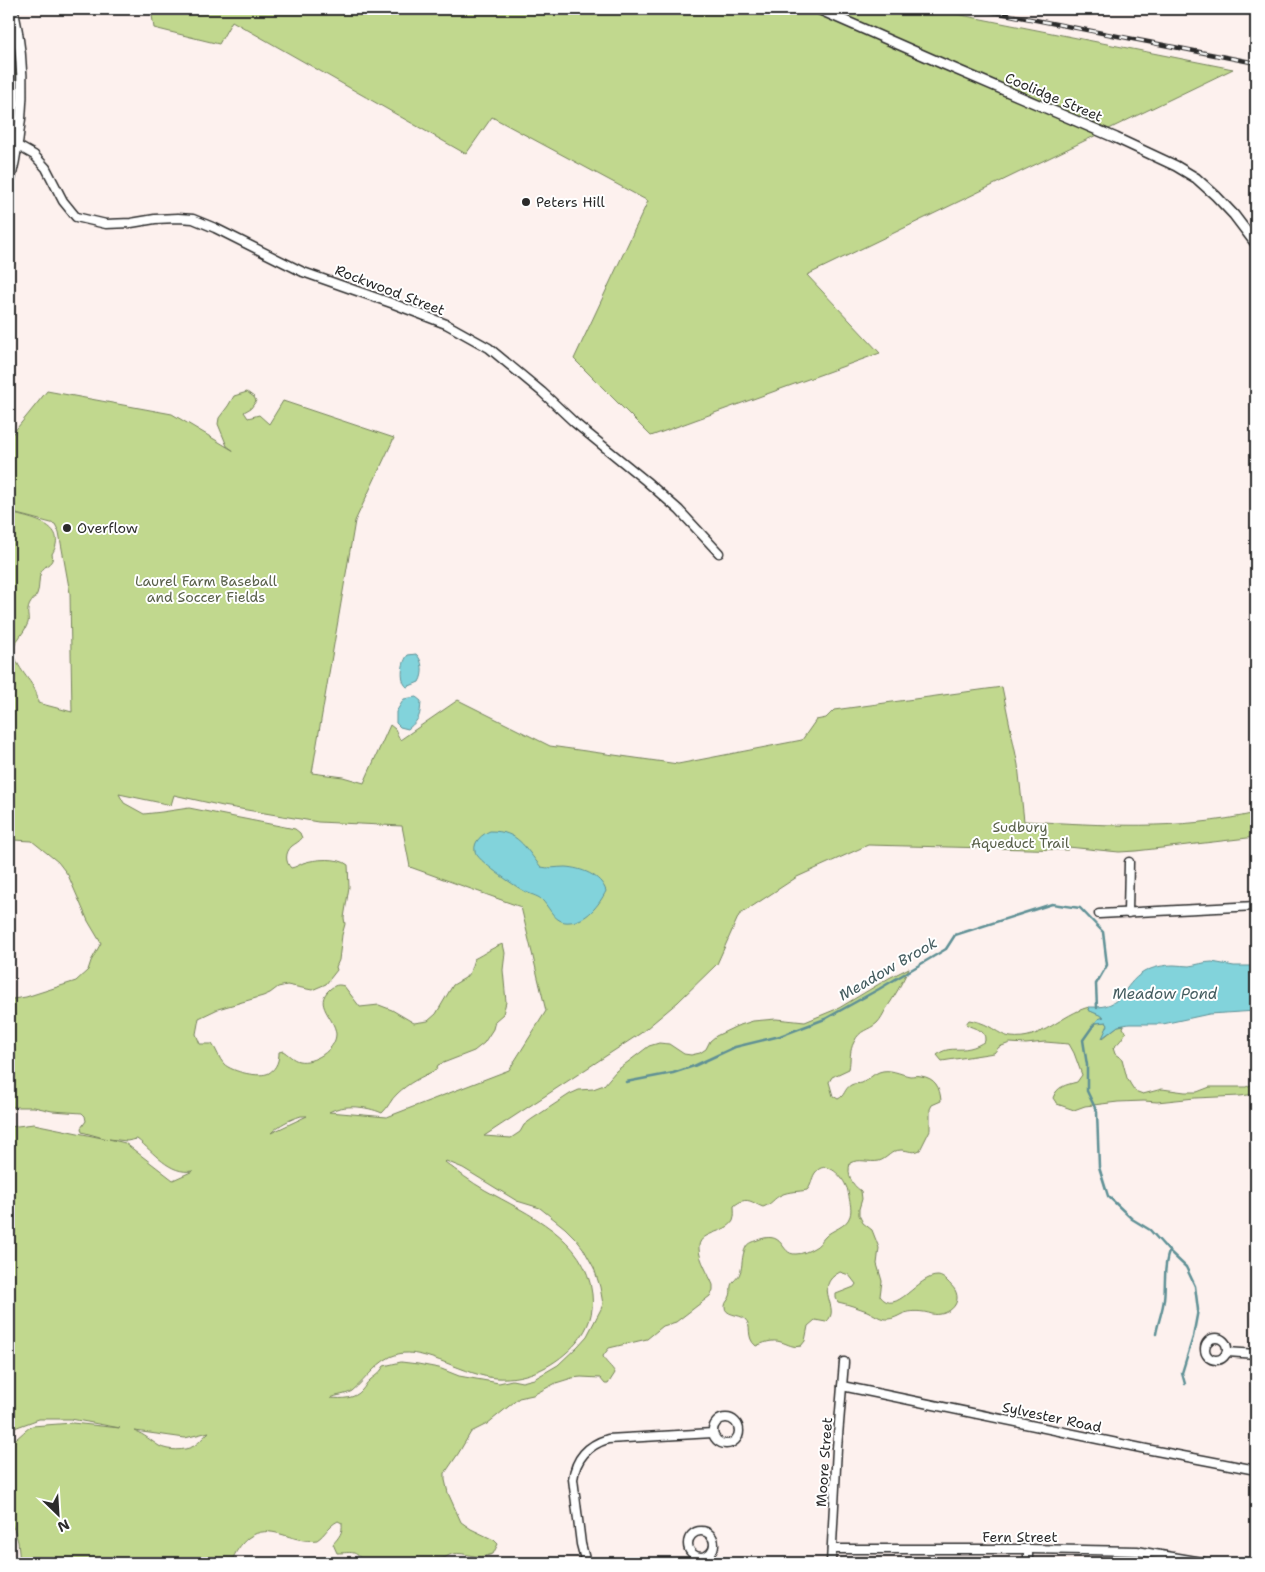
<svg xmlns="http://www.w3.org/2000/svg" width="1265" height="1572" font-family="'Shantell Sans',sans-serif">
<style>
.green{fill:#c1d88e;stroke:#76825c;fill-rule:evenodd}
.water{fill:#82d3db;stroke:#5f9095}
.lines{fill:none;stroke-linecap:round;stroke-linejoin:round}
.stream{stroke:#5f9095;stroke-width:2.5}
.minor-casing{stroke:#2b2b2b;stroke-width:11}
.major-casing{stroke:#2b2b2b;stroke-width:12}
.minor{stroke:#fff;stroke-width:8}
.major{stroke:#fff;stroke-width:9}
.rail-casing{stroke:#2b2b2b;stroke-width:4.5}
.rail{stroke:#fff;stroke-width:2.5;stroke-dasharray:8;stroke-linecap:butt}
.poi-dot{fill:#2b2b2b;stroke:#fff;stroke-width:2}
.labels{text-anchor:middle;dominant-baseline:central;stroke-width:4;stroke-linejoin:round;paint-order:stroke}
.street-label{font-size:14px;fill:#2b2b2b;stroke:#fff}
.poi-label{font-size:14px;fill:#2b2b2b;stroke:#fff;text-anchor:start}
.park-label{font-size:14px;fill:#585f49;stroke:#fff}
.water-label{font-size:15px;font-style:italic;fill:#455d60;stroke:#fff}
</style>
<rect width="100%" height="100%" fill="#fdf1ee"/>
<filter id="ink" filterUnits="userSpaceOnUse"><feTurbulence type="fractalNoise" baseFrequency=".02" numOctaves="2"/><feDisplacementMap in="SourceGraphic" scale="10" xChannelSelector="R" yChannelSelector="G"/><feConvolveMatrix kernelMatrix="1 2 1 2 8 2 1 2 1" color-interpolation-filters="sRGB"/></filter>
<g filter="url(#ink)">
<!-- green -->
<g class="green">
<path d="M151 9H931L1233 69 807 275 880 353 651 436 574 359 648 201 492 117 466 154 232 21 219 44 154 28Z"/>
<path d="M9 55H14L16 82V110H9Z"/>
<path d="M47 391 172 414 234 451 227 446 218 424 219 418 228 406 234 396 247 392 254 397 256 401 251 408 244 412 248 418 259 415 269 424 283 401 394 438 355 521 312 773 343 777 364 783 390 725 395 729 400 740 458 700 550 746 678 764 802 740 816 720 826 718 834 710 1002 687 1018 765 1024 821C1103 825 1178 831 1256 813V837L1136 851 1119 852 1068 847V850L868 845 797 877 739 915 717 964 678 1002 641 1033 484 1136 511 1138 520 1132 524 1125 532 1119 570 1094 579 1090 593 1089 604 1085 616 1071 649 1046 659 1043 669 1044 684 1054 691 1055 700 1053 706 1049 710 1041 716 1036 737 1026 753 1021 776 1019 805 1022 839 1008 889 978 909 968C902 983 895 996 886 1009 883 1014 881 1019 877 1023 868 1031 860 1029 854 1042 849 1051 851 1060 849 1069L832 1077 829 1082 833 1096 838 1099C845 1096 844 1089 851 1085 854 1083 859 1084 862 1083 868 1080 873 1074 879 1072 890 1068 899 1074 910 1076 913 1076 917 1075 921 1076 935 1078 940 1087 941 1101L932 1105 930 1109V1130L920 1150C912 1154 909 1150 901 1150 891 1150 887 1159 879 1161 869 1163 859 1158 850 1163 847 1175 851 1184 861 1191L862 1199 859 1209V1215L863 1223 872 1230 879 1248 877 1264 882 1281 880 1296C896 1318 917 1275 938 1276 941 1276 945 1279 947 1281 950 1284 953 1287 955 1290 963 1305 946 1317 932 1314 923 1311 911 1310 902 1314 898 1316 893 1319 888 1319 881 1320 874 1314 867 1311 858 1308 848 1304 838 1302L836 1298V1294L854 1287 856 1284 849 1275 840 1272C811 1287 843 1309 826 1322L815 1320 808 1326 805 1341 801 1346C793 1348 788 1344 781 1342 772 1339 763 1343 756 1346 745 1337 753 1326 745 1319 740 1314 724 1316 725 1306 725 1302 729 1300 730 1296 732 1291 729 1286 733 1282 735 1279 739 1277 740 1273 743 1266 741 1256 746 1247 747 1244 751 1242 755 1241 786 1228 779 1255 796 1254 802 1254 809 1251 814 1248 819 1246 821 1241 825 1237 832 1229 846 1228 850 1216 852 1209 850 1203 849 1197 848 1193 848 1189 846 1186 841 1174 825 1159 815 1173 811 1179 812 1185 807 1190 798 1192 789 1191 781 1195 774 1198 772 1204 763 1207 752 1203 747 1195 734 1206 734 1211 735 1216 733 1221 726 1234 697 1231 699 1249 699 1259 709 1275 713 1285V1290L710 1296 676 1322 663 1326 647 1339 609 1348 603 1356C605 1363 612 1366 615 1373L608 1384H605L600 1378 581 1377 572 1378 556 1383 533 1395 519 1398 487 1424 471 1432 458 1454 445 1473V1480L448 1493 461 1522 471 1529 494 1540 498 1544 493 1554C474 1561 467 1551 452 1554 449 1555 445 1558 441 1559L440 1563H364C355 1549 352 1553 337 1553L333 1544C339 1537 343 1533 342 1523L338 1521C327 1527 326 1534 317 1540 290 1544 271 1521 248 1538 241 1544 235 1552 232 1561L230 1563H20L18 1542 15 1531 9 1520V1442C19 1439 23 1431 32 1426L72 1423 120 1428 71 1419H39L9 1430V1127L34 1124 107 1139 82 1132 81 1128 86 1121 85 1116 82 1113 52 1111 34 1107H9V997L13 999 26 997 76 981 88 970 91 961 101 943 88 921 68 875 58 862 32 841 14 840 9 838V513C29 518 70 524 52 554 55 564 45 564 41 572 38 578 40 588 37 594 34 600 29 602 28 610 27 616 30 620 27 625 24 633 15 641 14 648 13 665 30 678 36 692 37 695 38 700 38 703L72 712 70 593 59 532 55 524 9 512V438ZM119 794 171 805 174 795 223 806 318 822 402 826 410 867 521 907 546 1011 509 1070 387 1117 329 1112C344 1104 366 1106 382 1113 388 1108 391 1099 397 1094 408 1083 423 1076 436 1070L438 1065 474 1051 484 1043 493 1029 495 1021 503 1014 506 1002 503 970 505 953 503 944C493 947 484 954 474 959L470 972 465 978 453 985 436 1014 428 1021 414 1023 392 1010 379 1005 360 1007 344 986C338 984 335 985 330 989 312 1005 335 1017 336 1034 336 1050 313 1064 299 1061 293 1060 288 1054 283 1051L279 1052C279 1060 277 1068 269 1073 260 1078 232 1072 224 1064 219 1059 217 1050 212 1044H200L196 1034 199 1018 218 1009 263 996 270 993 278 987 287 985 312 990 326 984 337 970 336 967 339 960 342 935 345 924 344 918 349 887 348 865C339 857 314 859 303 863 299 865 296 867 291 868 285 862 285 852 292 846 296 843 299 842 302 838L300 833 295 829 189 808 162 812 144 814 124 803ZM301 1116H307L271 1133C280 1124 289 1120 301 1116ZM109 1139 127 1141 137 1139C154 1152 169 1175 193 1171L173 1180 125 1143ZM446 1161 463 1168 517 1201 540 1208 565 1228 575 1238 583 1248 594 1268 600 1287 603 1304 601 1309 587 1336 578 1346 558 1365 534 1379 522 1382 512 1380 499 1383 459 1376 439 1368 418 1364 401 1362 384 1366C378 1375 377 1374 370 1380 366 1383 365 1387 362 1390 355 1399 342 1399 331 1398 336 1395 346 1395 352 1391 367 1379 378 1359 398 1354 424 1347 468 1377 497 1378 528 1380 557 1365 577 1342 589 1327 594 1313 592 1294 586 1238 528 1214 485 1190 471 1182 458 1172 445 1162ZM135 1431 185 1438 209 1432C204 1436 200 1442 194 1446 185 1451 168 1451 159 1446 150 1440 145 1435 135 1431Z"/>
<path d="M1089 1007 1088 1010 1105 1017 1096 1023 1106 1022 1108 1025 1103 1038 1118 1026 1124 1025 1123 1028 1126 1032C1123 1038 1118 1044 1113 1048L1115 1054 1122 1059 1127 1078 1131 1085 1135 1091 1143 1094 1162 1089 1185 1092H1197L1210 1087H1246L1255 1083 1256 1094 1240 1096 1195 1098 1157 1102 1144 1101 1118 1102 1085 1106 1074 1110 1057 1104 1053 1098C1057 1086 1066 1085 1077 1082L1082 1075 1074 1053 1069 1044 1045 1042 1026 1044 1010 1043 999 1047 994 1053 942 1061 937 1055C947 1046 958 1051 970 1048 975 1047 981 1044 985 1041 986 1028 974 1030 966 1024L969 1020C976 1021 983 1023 990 1027 997 1031 1003 1036 1011 1037 1041 1041 1062 1014 1089 1007Z"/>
</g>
<!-- water -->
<g class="water">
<path d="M416 654C423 660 424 674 419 682L407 687C399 681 402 661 408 655Z"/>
<path d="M416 697 421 701C420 716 420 719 408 729L400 727 396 723V712L404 699Z"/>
<path d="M490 831C519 831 524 847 541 867 548 869 557 867 565 867 581 868 601 875 606 891 599 905 587 921 570 922 554 924 550 907 541 899 538 896 529 894 524 891 515 886 476 860 475 851 473 841 483 834 490 831Z"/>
<path d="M1212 962 1234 966H1256V1011L1209 1014 1163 1024H1129L1118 1026 1102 1038 1108 1025 1106 1022 1095 1023 1098 1019 1104 1017 1088 1010 1089 1007C1126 1009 1120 986 1144 972 1153 967 1164 965 1174 965 1179 965 1184 966 1189 966 1197 965 1204 962 1212 962Z"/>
</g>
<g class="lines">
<!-- stream -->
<g class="stream">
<path d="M1095 1023 1083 1040 1087 1065V1091L1097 1112 1099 1167 1108 1196 1132 1219 1150 1230 1167 1249 1186 1267 1195 1286 1198 1310 1193 1337 1182 1373 1185 1384"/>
<path d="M626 1082 673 1073 694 1066 735 1047 780 1036 825 1019 879 989 946 949 955 935 1052 904 1080 908 1103 932 1107 965 1096 984 1097 1008"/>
<path d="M1156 1334C1158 1322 1163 1310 1164 1299 1166 1283 1163 1267 1169 1252"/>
</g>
<!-- minor casing -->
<g class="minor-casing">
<g id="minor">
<path d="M18 146 34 155 46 168 63 201 76 217 106 224 131 223 155 219 178 218 193 219 215 228 303 272 394 304 446 324 489 348 542 392 575 423 646 481 679 510 719 553"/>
<path d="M1128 913 1129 862"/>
<path d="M1099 914 1256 906"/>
<circle cx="1216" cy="1349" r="11"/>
<path d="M1227 1352 1256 1354"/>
<path d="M842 1386 1146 1449 1256 1470"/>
<circle cx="726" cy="1431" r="13"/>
<circle cx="701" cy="1544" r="13"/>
<path d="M832 1549H1028L1137 1551 1208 1563"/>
<path d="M586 1563 581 1544 573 1479C576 1458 588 1445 608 1439L713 1433"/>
<path d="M831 1563 837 1448 844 1362"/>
<path d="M1028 1563V1549"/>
</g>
</g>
<!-- major casing -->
<g class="major-casing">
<g id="major">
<path d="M818 9 941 63 1116 138 1176 166 1196 178 1216 196 1234 215 1256 244"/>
<path d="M9 185C24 124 27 70 13 9"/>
</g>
</g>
<!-- minor -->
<use href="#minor" class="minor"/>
<!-- major -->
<use href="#major" class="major"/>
<!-- rail casing -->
<g class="rail-casing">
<path id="rail" d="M979 9 1256 63"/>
</g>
<!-- rail -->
<use href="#rail" class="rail"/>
</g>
</g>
<!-- markers -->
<g class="poi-dot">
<circle cx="526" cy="202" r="5"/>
<circle cx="67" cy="528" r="5"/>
</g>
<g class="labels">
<!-- street labels -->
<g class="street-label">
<text transform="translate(1054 97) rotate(23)">Coolidge Street</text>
<text transform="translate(390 290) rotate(21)">Rockwood Street</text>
<text transform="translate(1052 1417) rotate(12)">Sylvester Road</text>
<text transform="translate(824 1462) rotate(-86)">Moore Street</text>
<text x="1020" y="1537">Fern Street</text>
</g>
<!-- poi labels -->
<g class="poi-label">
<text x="536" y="202">Peters Hill</text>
<text x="77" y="528">Overflow</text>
</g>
<!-- park labels -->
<g class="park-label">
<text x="206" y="581">Laurel Farm Baseball<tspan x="206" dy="16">and Soccer Fields</tspan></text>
<text x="1020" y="827">Sudbury<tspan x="1020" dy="16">Aqueduct Trail</tspan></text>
</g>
<!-- water labels -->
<g class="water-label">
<text transform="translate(888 969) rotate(-30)">Meadow Brook</text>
<text x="1165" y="994">Meadow Pond</text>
</g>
</g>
<!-- margin -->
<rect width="1265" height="1572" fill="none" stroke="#fff" stroke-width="30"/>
<rect x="15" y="15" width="1235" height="1542" fill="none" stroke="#2b2b2b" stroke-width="2" filter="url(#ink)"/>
<!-- north arrow -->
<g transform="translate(58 1514) rotate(155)" stroke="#ffffff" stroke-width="4" paint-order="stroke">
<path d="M0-4L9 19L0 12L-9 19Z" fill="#2b2b2b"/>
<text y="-8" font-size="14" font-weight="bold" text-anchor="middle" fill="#2b2b2b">N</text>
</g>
</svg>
